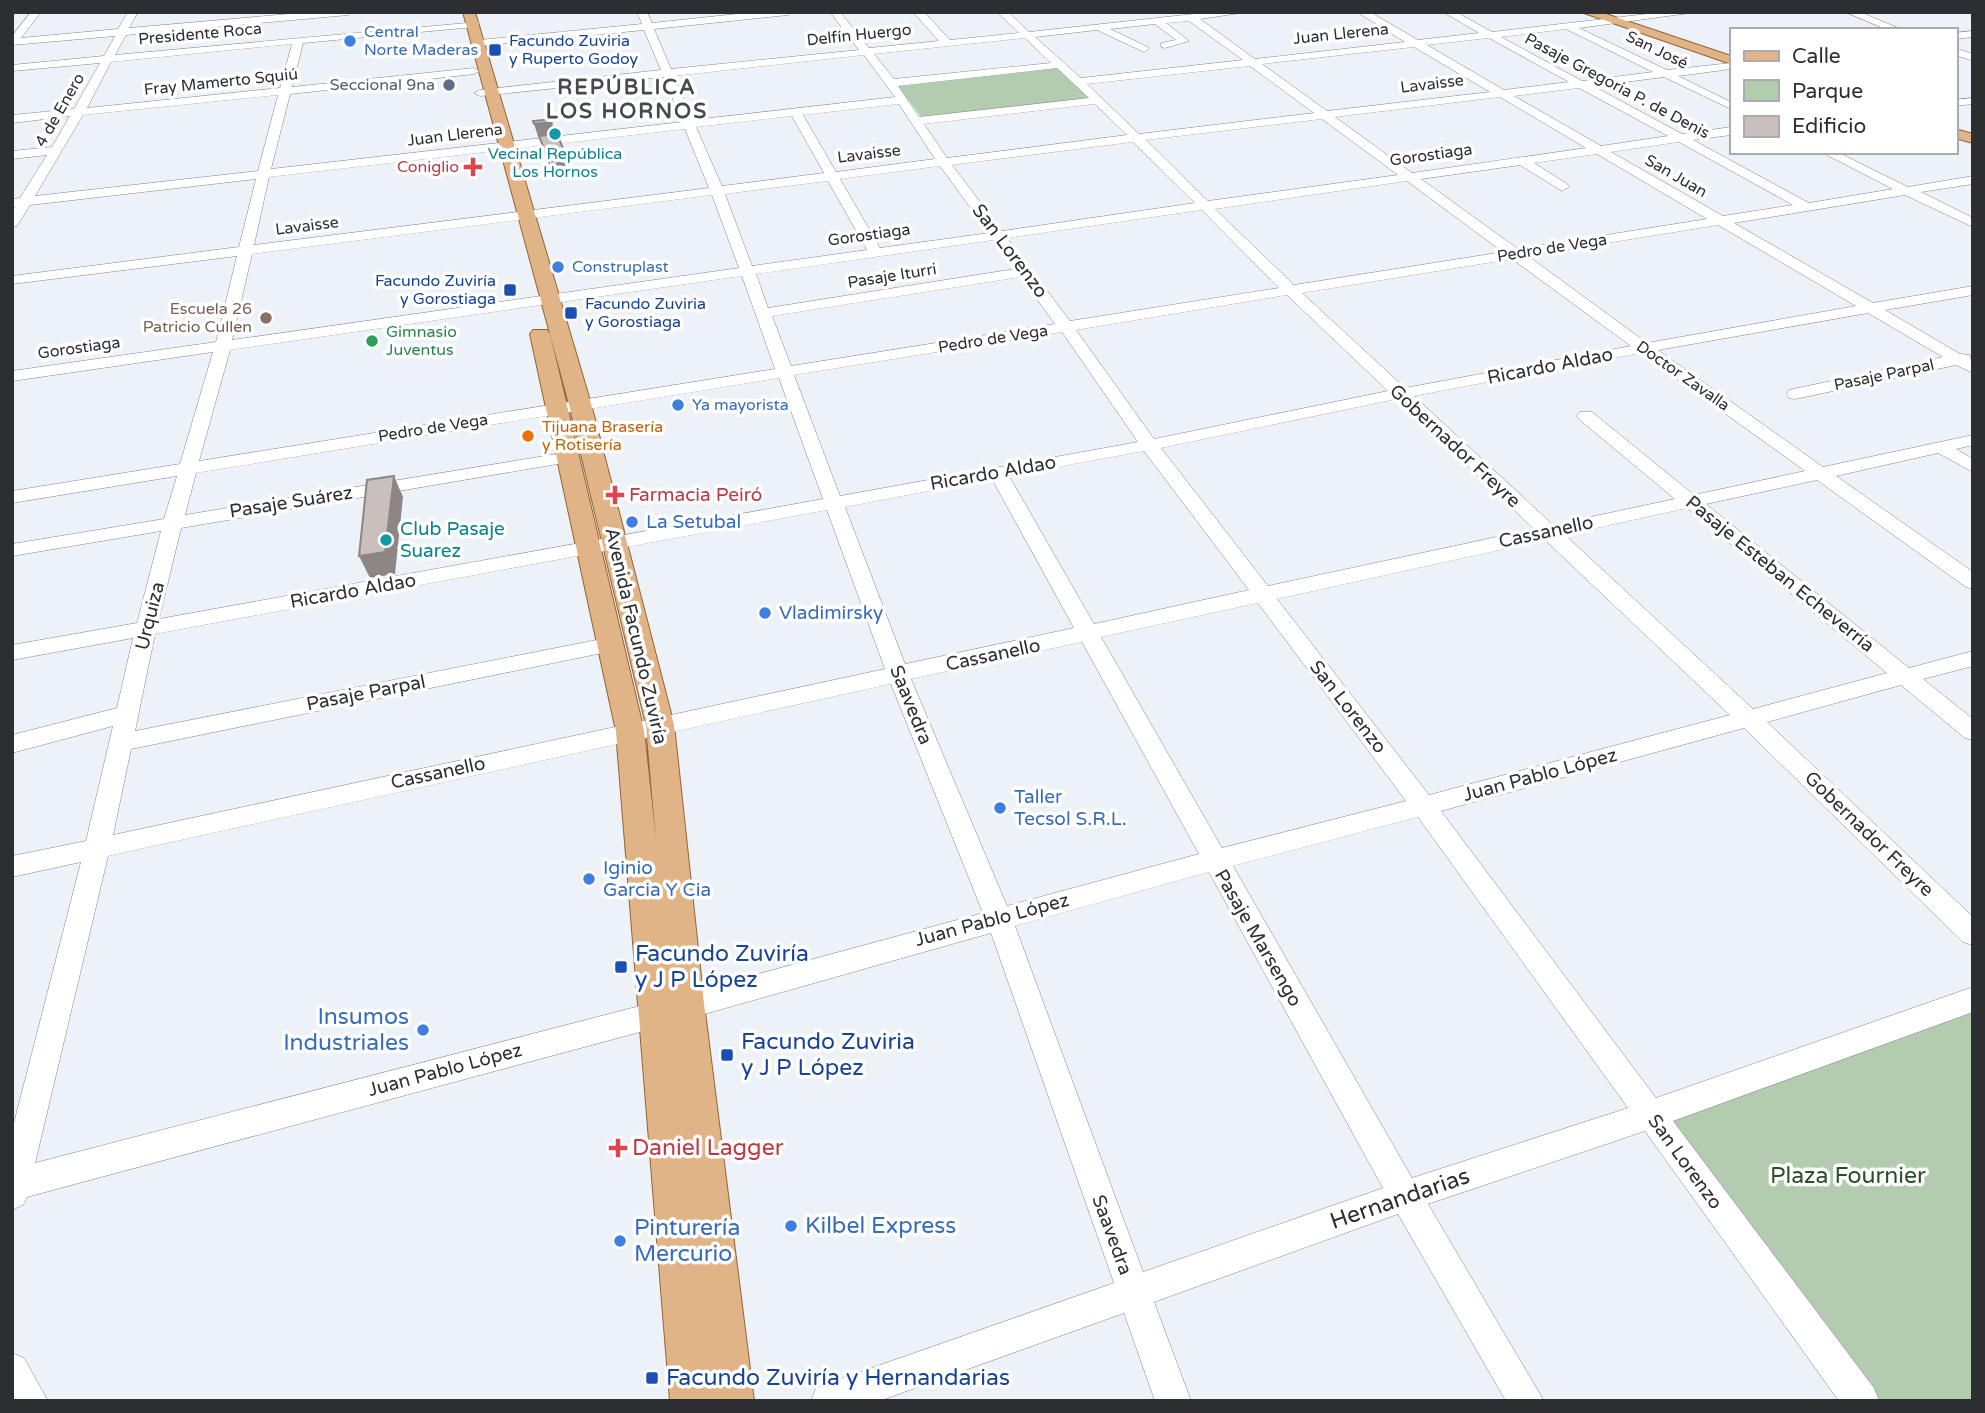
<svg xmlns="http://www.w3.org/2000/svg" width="1985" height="1413" font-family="'Varela Round',sans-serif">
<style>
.green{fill:#b3ccb0}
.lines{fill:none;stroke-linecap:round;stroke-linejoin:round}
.minor-casing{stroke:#82868d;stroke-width:1}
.major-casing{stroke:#936535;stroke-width:2}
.minor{fill:#fff;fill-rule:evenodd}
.major{fill:#e0b487;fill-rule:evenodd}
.wall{fill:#ada5a3}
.shaded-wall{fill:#8d8684}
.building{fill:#c9c0bd;stroke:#8d8684;stroke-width:2}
.shop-dot{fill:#3f7fe0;stroke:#fff;stroke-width:2.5}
.transit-dot{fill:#1a4fb4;stroke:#fff;stroke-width:2.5}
.service-dot{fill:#5c6f8a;stroke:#fff;stroke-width:2.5}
.culture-dot{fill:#0f9aa8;stroke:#fff;stroke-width:2.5}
.health-dot{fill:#e0444e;stroke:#fff;stroke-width:2.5}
.education-dot{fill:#8d6e63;stroke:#fff;stroke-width:2.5}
.leisure-dot{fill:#2e9e5b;stroke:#fff;stroke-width:2.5}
.food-dot{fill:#e8710a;stroke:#fff;stroke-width:2.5}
.labels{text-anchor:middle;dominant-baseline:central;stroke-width:7;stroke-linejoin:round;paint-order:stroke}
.far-shop-label{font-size:16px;fill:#366cbe;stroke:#fff;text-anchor:start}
.far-street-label{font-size:16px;fill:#2c2e31;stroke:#fff}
.far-transit-label{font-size:16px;fill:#164399;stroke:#fff;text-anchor:start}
.far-service-label{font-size:16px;fill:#4e5e75;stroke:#fff;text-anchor:end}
.far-culture-label{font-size:16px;fill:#0d838f;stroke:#fff}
.far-health-label{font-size:16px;fill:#be3a42;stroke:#fff;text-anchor:end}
.far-education-label{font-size:16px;fill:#785e54;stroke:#fff;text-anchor:end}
.far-leisure-label{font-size:16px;fill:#27864d;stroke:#fff;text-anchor:start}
.far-food-label{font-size:16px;fill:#c56008;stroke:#fff;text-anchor:start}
.street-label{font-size:19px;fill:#2c2e31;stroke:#fff}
.health-label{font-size:19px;fill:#be3a42;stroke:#fff;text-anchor:start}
.shop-label{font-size:19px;fill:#366cbe;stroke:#fff;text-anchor:start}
.culture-label{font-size:19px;fill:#0d838f;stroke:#fff;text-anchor:start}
.far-district-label{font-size:21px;font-weight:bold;letter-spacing:2px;fill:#46494f;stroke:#fff}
.near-transit-label{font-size:23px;fill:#164399;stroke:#fff;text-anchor:start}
.near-shop-label{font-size:23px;fill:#366cbe;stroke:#fff;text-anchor:start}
.near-health-label{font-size:23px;fill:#be3a42;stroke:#fff;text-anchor:start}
.near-park-label{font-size:23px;fill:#2b5027;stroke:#fff}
.near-street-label{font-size:23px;fill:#2c2e31;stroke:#fff}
</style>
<rect width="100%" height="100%" fill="#edf1f8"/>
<!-- green -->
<g class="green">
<path d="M1059 67 1091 98 922 118 897 85Z"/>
<path d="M1973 999V1401H1861L1650 1115Z"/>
</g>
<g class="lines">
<!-- minor casing -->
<g class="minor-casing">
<g id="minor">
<path d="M31 12H41L21 38 118 29 128 12H138L129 28 312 12H353L348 15 126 35 115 55 478 22 479 24 474 27 303 43 292 87 474 68 479 71 474 74 290 94 271 169 682 122 664 77 480 96 474 93 480 90 661 70 644 30 480 46 475 43 480 40 642 24 637 12H647L652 23 756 12H793L788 15 654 29 671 69 859 50 830 12H840L869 48 939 41 913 12H924L950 40 1019 33 997 12H1008L1029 32 1212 12H1247L1200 19 1255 59 1405 42 1357 12H1370L1418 40 1479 33 1443 12H1456L1492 32 1664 12H1697L1579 28 1667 70 1731 63V69L1678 76 1731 102V109L1664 77 1593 86 1682 134 1731 127V135L1693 140 1809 203 1893 189 1821 152H1837L1908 187 1973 176V184L1921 192 1973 218V227L1905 195 1734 223 1873 303 1973 286V295L1885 310 1960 354 1970 355 1973 373 1956 365 1795 399 1789 398 1787 394 1789 390 1943 357 1868 313 1658 350 1823 467 1973 435V445L1956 449 1973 459V472L1938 453 1836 476 1973 572V589L1966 587 1817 480 1706 504 1909 668 1973 651V666L1923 679 1973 719V740L1965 738 1901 685 1767 722 1973 917V945L1963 942 1744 728 1441 811 1656 1098 1973 987V1012L1673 1121 1874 1388 1879 1401H1839L1645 1131 1428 1204 1544 1401H1506L1398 1214 1154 1302 1191 1401H1155L1124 1313 879 1401H811L816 1388 829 1383 1114 1283 991 933 655 1028 27 1197 23 1205 12 1210V1131L81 862 12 877V856L86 841 113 726 12 753V735L117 708 133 638 12 660V645L137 623 161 531 12 556V544L164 519 177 476 12 503V491L180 464 213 352 12 381V371L216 342 237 256 12 284V276L239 247 256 179 30 205 17 226 12 227V211L15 207H12V199L20 198 47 155 12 159V151L52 147 70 116 12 123V115L74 109 100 63 12 71V65L104 56 115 36 12 45V36ZM1189 21 1243 60 1081 78 1035 37 1097 30 1144 52 1149 49 1148 47 1110 29 1155 24 1176 40 1161 43V47L1165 48 1189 41 1166 23ZM1566 29 1653 72 1582 81 1501 37ZM1025 38 1051 63 894 79 874 54ZM1489 38 1569 82 1504 90 1427 45ZM292 44 280 88 87 108 111 62ZM1414 47 1490 92 1327 111 1262 64ZM864 55 895 97 693 120 674 76ZM1250 66 1314 113 1139 134 1087 84ZM1057 68 1089 98 919 117 898 86ZM1579 88 1668 136 1601 146 1514 96ZM278 95 258 171 35 196 83 115ZM1500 97 1586 148 1412 173 1335 117ZM899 104 935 159 836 172 803 115ZM1095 104 1127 135 947 158 924 124ZM792 116 824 173 722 186 696 127ZM1322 119 1398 175 1208 201 1146 140ZM685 129 709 188 254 245 269 177ZM1133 142 1195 203 1002 231 952 165ZM1679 142 1793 205 1723 216 1611 152ZM1597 154 1707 219 1518 249 1421 179 1520 165 1562 191 1569 187 1567 184 1534 163ZM940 166 989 233 880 248 840 179ZM828 181 867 250 752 266 725 194ZM1407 181 1503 252 1294 285 1215 209ZM712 195 739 268 232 340 252 254ZM1202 210 1279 288 1070 321 1007 238ZM1718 225 1856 306 1647 343 1528 256ZM994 240 1015 269 768 308 756 274ZM1512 259 1631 346 1405 388 1302 293ZM742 276 775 369 199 461 230 350ZM1021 277 1055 324 791 366 772 316ZM1287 295 1388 391 1154 439 1076 330ZM1062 332 1138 442 840 496 794 375ZM1641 353 1805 471 1694 495 1592 412H1580L1577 416 1580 420 1675 499 1553 525 1414 396ZM779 378 823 499 159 619 181 528 569 462 578 457 569 452 185 515 196 473ZM1397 399 1534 529 1268 586 1161 448ZM1144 451 1249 590 1094 624 1009 476ZM992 479 1074 628 905 664 845 507ZM1687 508 1887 673 1753 709 1565 535ZM827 510 885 669 113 835 131 749 612 651 620 649 623 644 620 639 612 637 135 731 155 634ZM1545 540 1730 715 1429 795 1277 599ZM1258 603 1406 801 1222 848 1101 637ZM1082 642 1199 854 1007 906 911 679ZM891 684 983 913 655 1002 35 1163 108 856ZM1418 817 1628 1108 1412 1178 1233 866ZM1209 872 1383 1188 1143 1272 1015 926Z"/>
<path d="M1845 12H1860L1903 30H1888Z"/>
<path d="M1973 31V37L1955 39V33Z"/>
<path d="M1955 48 1973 54V61L1955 55Z"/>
<path d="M1973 98V104L1955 106V100Z"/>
<path d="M12 1353 24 1358 48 1401H12Z"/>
</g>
</g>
<!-- major casing -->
<g class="major-casing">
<g id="major">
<path d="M463 12H475L591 404 674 725 704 1004 754 1401H670L616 731 530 334 533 330H547L550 334 644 731 656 840 646 725 569 404Z"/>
<path d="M1581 12H1600L1731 56V64Z"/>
<path d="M1955 129 1973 134V143L1955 138Z"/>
</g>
</g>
<!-- minor -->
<use href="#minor" class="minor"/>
<!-- major -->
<use href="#major" class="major"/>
</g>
<!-- wall -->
<path class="wall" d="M539 136 569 165 550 168 542 148Z"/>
<!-- shaded-wall -->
<g class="shaded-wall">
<path d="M552 122 555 134 538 136 534 124Z"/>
<path d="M565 153 569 165 550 168 547 156Z"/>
<path d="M394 476 403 497 395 574 370 578 359 556Z"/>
</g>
<!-- building -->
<g class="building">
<path d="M551 119 552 122 534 124 533 121Z"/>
<path d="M557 134 565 153 547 156 539 136Z"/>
<path d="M394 476 385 552 359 556 367 480Z"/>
</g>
<!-- markers -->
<g class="shop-dot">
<circle cx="350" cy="41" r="7"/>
<circle cx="558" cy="267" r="7"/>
<circle cx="678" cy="405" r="7"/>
<circle cx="632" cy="522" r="7"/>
<circle cx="765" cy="613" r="7"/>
<circle cx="1000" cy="808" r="7"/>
<circle cx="589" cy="879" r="7"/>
<circle cx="423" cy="1030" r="7"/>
<circle cx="791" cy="1226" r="7"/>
<circle cx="620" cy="1241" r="7"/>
</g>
<g class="transit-dot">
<rect x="488" y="43" width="14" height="14" rx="3.5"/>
<rect x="503" y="283" width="14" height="14" rx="3.5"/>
<rect x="564" y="306" width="14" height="14" rx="3.5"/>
<rect x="614" y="960" width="14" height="14" rx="3.5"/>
<rect x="720" y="1048" width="14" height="14" rx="3.5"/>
<rect x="645" y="1371" width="14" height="14" rx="3.5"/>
</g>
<circle class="service-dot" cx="449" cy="85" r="7"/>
<g class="culture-dot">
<circle cx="555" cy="134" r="7"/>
<circle cx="386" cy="540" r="7"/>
</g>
<g class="health-dot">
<path d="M469.5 156.5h7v7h7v7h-7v7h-7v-7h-7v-7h7z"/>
<path d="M611.5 484.5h7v7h7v7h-7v7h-7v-7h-7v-7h7z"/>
<path d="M614.5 1137.5h7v7h7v7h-7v7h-7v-7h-7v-7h7z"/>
</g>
<circle class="education-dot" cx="266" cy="318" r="7"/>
<circle class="leisure-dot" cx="372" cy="341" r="7"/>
<circle class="food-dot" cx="528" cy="436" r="7"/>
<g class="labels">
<!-- far-shop labels -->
<g class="far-shop-label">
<text x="364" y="32">Central<tspan x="364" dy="18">Norte Maderas</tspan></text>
<text x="572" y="267">Construplast</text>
<text x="692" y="405">Ya mayorista</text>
</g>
<!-- far-street labels -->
<g class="far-street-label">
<text transform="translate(200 34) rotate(-5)">Presidente Roca</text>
<text transform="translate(1341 34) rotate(-6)">Juan Llerena</text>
<text transform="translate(859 35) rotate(-6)">Delfín Huergo</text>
<text transform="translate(1657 50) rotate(26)">San José</text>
<text transform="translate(221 82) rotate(-6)">Fray Mamerto Squiú</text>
<text transform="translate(1432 84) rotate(-7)">Lavaisse</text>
<text transform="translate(1617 86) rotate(28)">Pasaje Gregoria P. de Denis</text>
<text transform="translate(60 110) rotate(-60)">4 de Enero</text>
<text transform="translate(455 135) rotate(-7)">Juan Llerena</text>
<text transform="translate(869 154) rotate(-7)">Lavaisse</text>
<text transform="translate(1431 155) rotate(-8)">Gorostiaga</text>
<text transform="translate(1676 176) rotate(30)">San Juan</text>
<text transform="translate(307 226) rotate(-7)">Lavaisse</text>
<text transform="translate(869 235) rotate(-8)">Gorostiaga</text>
<text transform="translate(1552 248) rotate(-9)">Pedro de Vega</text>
<text transform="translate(892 276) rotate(-9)">Pasaje Iturri</text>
<text transform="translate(993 339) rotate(-9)">Pedro de Vega</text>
<text transform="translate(79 348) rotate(-8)">Gorostiaga</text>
<text transform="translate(1884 375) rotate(-12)">Pasaje Parpal</text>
<text transform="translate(1683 376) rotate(35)">Doctor Zavalla</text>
<text transform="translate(433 428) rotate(-9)">Pedro de Vega</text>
</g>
<!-- far-transit labels -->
<g class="far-transit-label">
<text x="509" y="41">Facundo Zuviria<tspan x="509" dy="18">y Ruperto Godoy</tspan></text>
<text x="496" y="281" text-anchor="end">Facundo Zuviría<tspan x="496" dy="18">y Gorostiaga</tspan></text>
<text x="585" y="304">Facundo Zuviria<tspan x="585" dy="18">y Gorostiaga</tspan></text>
</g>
<!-- far-service labels -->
<g class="far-service-label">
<text x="435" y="85">Seccional 9na</text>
</g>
<!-- far-culture labels -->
<g class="far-culture-label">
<text x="555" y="154">Vecinal República<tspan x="555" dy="18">Los Hornos</tspan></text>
</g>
<!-- far-health labels -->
<g class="far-health-label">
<text x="459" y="167">Coniglio</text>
</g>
<!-- far-education labels -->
<g class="far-education-label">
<text x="252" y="309">Escuela 26<tspan x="252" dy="18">Patricio Cullen</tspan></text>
</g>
<!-- far-leisure labels -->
<g class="far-leisure-label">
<text x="386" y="332">Gimnasio<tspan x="386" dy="18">Juventus</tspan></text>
</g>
<!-- far-food labels -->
<g class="far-food-label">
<text x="542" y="427">Tijuana Brasería<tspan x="542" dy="18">y Rotisería</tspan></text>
</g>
<!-- street labels -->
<g class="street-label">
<text transform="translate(1010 251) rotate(53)">San Lorenzo</text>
<text transform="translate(1550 366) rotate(-11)">Ricardo Aldao</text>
<text transform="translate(1455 446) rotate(43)">Gobernador Freyre</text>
<text transform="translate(993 473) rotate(-10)">Ricardo Aldao</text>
<text transform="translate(291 502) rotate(-9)">Pasaje Suárez</text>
<text transform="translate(1546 532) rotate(-12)">Cassanello</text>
<text transform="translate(1780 574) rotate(39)">Pasaje Esteban Echeverría</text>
<text transform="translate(353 591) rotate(-10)">Ricardo Aldao</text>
<text transform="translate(150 616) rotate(-76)">Urquiza</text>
<text transform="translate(636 636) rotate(77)">Avenida Facundo Zuviría</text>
<text transform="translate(993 655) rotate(-12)">Cassanello</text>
<text transform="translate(366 693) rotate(-11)">Pasaje Parpal</text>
<text transform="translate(911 705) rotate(68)">Saavedra</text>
<text transform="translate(1348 707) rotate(52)">San Lorenzo</text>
<text transform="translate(438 773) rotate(-12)">Cassanello</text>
<text transform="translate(1540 775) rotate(-15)">Juan Pablo López</text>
<text transform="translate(1869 834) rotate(44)">Gobernador Freyre</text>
<text transform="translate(992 920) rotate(-15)">Juan Pablo López</text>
<text transform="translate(1258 938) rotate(60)">Pasaje Marsengo</text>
<text transform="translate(445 1070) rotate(-15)">Juan Pablo López</text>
<text transform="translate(1685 1162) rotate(54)">San Lorenzo</text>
<text transform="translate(1112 1235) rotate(70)">Saavedra</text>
</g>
<!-- health labels -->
<g class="health-label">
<text x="629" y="495">Farmacia Peiró</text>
</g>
<!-- shop labels -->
<g class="shop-label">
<text x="646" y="522">La Setubal</text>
<text x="779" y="613">Vladimirsky</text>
<text x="1014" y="797">Taller<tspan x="1014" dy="22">Tecsol S.R.L.</tspan></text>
<text x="603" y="868">Iginio<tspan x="603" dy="22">Garcia Y Cia</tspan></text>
</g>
<!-- culture labels -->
<g class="culture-label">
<text x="400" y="529">Club Pasaje<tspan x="400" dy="22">Suarez</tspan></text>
</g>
<!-- far-district labels -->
<g class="far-district-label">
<text x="627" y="87">REPÚBLICA<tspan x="627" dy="24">LOS HORNOS</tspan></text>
</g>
<!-- near-transit labels -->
<g class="near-transit-label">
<text x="635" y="954">Facundo Zuviría<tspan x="635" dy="26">y J P López</tspan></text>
<text x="741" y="1042">Facundo Zuviria<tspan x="741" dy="26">y J P López</tspan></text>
<text x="666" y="1378">Facundo Zuviría y Hernandarias</text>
</g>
<!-- near-shop labels -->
<g class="near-shop-label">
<text x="409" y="1017" text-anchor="end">Insumos<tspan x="409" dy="26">Industriales</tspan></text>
<text x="805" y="1226">Kilbel Express</text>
<text x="634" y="1228">Pinturería<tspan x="634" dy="26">Mercurio</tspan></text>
</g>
<!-- near-health labels -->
<g class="near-health-label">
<text x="632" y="1148">Daniel Lagger</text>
</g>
<!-- near-park labels -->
<g class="near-park-label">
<text x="1848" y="1176">Plaza Fournier</text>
</g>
<!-- near-street labels -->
<g class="near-street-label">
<text transform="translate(1400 1199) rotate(-19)">Hernandarias</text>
</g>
</g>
<!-- border -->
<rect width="1985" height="1413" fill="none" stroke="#2c2e31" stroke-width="28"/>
<!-- legend -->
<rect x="1730" y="28" width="228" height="126" fill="#ffffff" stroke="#ababad" stroke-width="2"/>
<rect x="1744" y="51" width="35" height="10" fill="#e0b487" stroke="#ababad" stroke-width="2"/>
<text x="1792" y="63" font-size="21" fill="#2c2e31">Calle</text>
<rect x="1744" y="80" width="35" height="21" fill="#b3ccb0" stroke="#ababad" stroke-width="2"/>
<text x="1792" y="98" font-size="21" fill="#2c2e31">Parque</text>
<rect x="1744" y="116" width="35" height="21" fill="#c9c0bd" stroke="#ababad" stroke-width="2"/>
<text x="1792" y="133" font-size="21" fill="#2c2e31">Edificio</text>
</svg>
